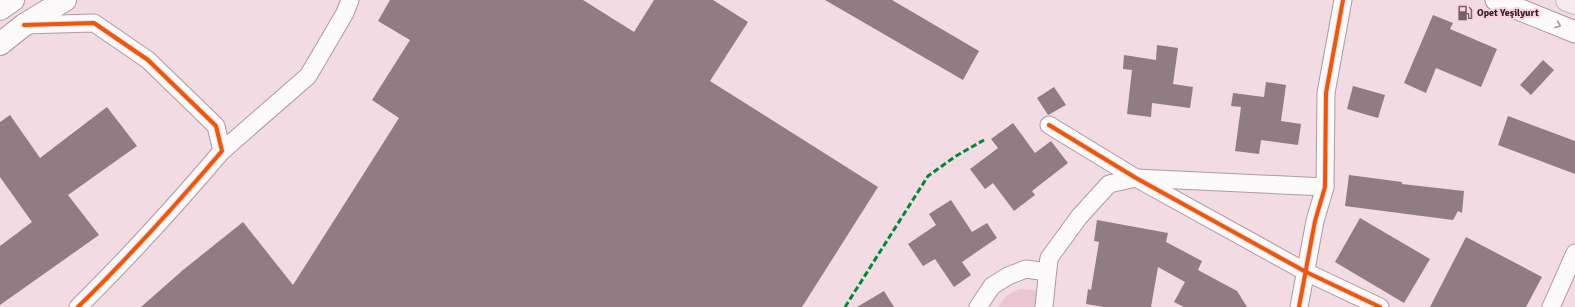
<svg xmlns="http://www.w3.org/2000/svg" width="1575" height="307" font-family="Signika,sans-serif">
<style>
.green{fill:#e9c6d1}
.building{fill:#907c83}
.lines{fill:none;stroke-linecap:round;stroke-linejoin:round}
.minor-casing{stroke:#ac9ba1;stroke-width:19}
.tertiary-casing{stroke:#ac9ba1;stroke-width:23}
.secondary-casing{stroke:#ac9ba1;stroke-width:24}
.trunk-casing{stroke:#c9bdc1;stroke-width:24}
.minor{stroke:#fdfafb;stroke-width:17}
.tertiary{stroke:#fdfafb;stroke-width:21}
.secondary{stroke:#fdfafb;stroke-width:22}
.trunk{stroke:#f6ebee;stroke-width:22}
.quiet{stroke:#00873e;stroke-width:3;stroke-dasharray:6 3;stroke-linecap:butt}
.cycleway-casing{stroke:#fbd2df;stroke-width:6}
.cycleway{stroke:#e8590c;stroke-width:4}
.oneway{stroke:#a0989b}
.labels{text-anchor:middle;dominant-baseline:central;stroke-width:4;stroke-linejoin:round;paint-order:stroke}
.poi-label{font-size:10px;font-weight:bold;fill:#2f2025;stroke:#fbd2df;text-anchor:start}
</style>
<rect width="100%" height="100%" fill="#f2dbe2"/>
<!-- green -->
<path class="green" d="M1021 289 1042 291 1049 307H998C1004 297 1010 292 1021 289Z"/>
<!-- building -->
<g class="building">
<path d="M390 0H583L634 32 654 0H713L748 22 710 81 878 187 802 307H141L183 270 243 222 293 285 399 118 372 100 410 40 378 21Z"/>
<path d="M825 0H892L979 51 963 80Z"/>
<path d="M1433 15 1453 23 1450 29 1497 49 1481 87 1436 68 1426 93 1404 83Z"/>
<path d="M1157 45 1178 48 1173 84 1193 87 1190 108 1152 103 1151 117 1127 114 1132 70 1123 69 1124 55 1156 60Z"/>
<path d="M1543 60 1554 70 1531 95 1520 85Z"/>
<path d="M1266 82 1286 85 1281 121 1301 124 1298 145 1261 140 1259 154 1235 151 1241 107 1231 106 1233 93 1264 97Z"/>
<path d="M1353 86 1385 95 1378 118 1347 109Z"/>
<path d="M1054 87 1066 105 1048 115 1037 98Z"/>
<path d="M107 107 137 146 68 195 99 235 0 305V246L32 222 0 177V122L10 115 40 158Z"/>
<path d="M1508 116 1575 141V174L1498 145Z"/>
<path d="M1013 123 1035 153 1051 141 1068 163 1032 191 1035 195 1014 211 993 183 985 189 970 169 998 148 991 139Z"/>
<path d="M1349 175 1402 182V184L1464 191 1462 213 1458 211 1453 220 1345 206Z"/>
<path d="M951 200 972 232 987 223 997 238 962 262 971 275 954 287 935 259 923 266 908 244 936 225 929 214Z"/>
<path d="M1360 218 1430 259 1404 303 1335 262Z"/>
<path d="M1097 220 1168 233 1166 242 1202 261 1198 270 1237 291 1247 307H1184L1174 302 1185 282 1158 267 1151 307H1104L1086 304 1088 289 1091 290 1099 242 1094 241Z"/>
<path d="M1466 237 1542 277 1526 307H1430Z"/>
<path d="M884 291 894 307H857Z"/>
</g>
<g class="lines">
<!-- minor casing -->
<g class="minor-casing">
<g id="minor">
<path d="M24 25 94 23 148 60 216 126 222 151C176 205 129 257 78 307"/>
<path d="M1049 125 1136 178 1306 272 1380 307"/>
<path d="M222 151 308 76 345 13 350 0"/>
<path d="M978 307 992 286 1008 276 1026 269 1047 272 1049 260"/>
<path d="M1044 307 1049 258 1079 217 1109 184 1136 178 1325 187"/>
<path d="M1299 307 1315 221 1325 187 1326 93 1343 0"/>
<path d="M1551 307 1575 253"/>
</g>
</g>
<!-- tertiary casing -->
<g class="tertiary-casing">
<path id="tertiary" d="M1496 0 1575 32"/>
</g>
<!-- secondary casing -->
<g class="secondary-casing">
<g id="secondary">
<path d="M0 9 13 0"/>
<path d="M0 44 24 25 65 0"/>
</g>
</g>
<!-- trunk casing -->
<g class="trunk-casing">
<path id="trunk" d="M1567 0 1575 3"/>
</g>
<!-- minor -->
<use href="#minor" class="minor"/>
<!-- tertiary -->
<use href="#tertiary" class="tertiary"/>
<!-- secondary -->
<use href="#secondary" class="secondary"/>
<!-- trunk -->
<use href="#trunk" class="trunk"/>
<!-- quiet -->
<path class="quiet" d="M845 307 928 176 956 156 984 140"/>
<!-- cycleway casing -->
<g class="cycleway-casing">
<g id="cycleway">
<path d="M24 25 94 23 148 60 216 126 222 151C176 205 129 257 78 307"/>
<path d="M1049 125 1136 178 1306 272 1380 307"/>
<path d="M1299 307 1315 221 1325 187 1326 93 1343 0"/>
</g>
</g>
<!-- cycleway -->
<use href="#cycleway" class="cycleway"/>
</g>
<!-- one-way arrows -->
<defs><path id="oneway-chevron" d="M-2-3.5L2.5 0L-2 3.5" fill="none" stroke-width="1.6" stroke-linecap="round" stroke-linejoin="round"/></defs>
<use class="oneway" href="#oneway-chevron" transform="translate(1558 25) rotate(22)"/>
<!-- icons -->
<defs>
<g id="fuel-bare" transform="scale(1.2)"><path d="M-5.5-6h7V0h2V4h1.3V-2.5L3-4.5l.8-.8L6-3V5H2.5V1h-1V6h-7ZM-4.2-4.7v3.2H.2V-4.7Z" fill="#736167" stroke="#fbd2df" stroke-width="2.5" paint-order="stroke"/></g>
</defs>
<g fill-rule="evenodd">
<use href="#fuel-bare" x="1465" y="13"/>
</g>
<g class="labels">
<!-- poi labels -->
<g class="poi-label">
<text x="1477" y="13">Opet Yeşilyurt</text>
</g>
</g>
</svg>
